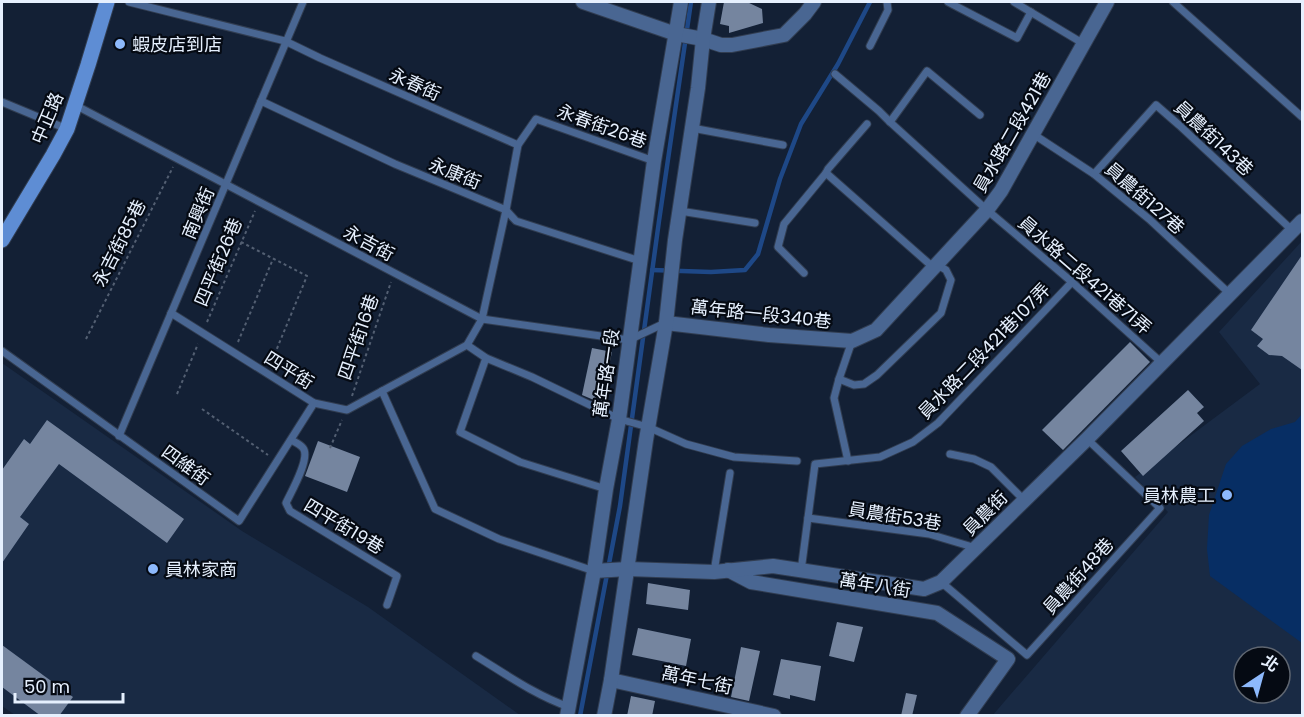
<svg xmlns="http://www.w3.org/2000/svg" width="1304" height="717" font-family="Poppins,'Noto Sans TC',sans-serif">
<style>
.built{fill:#192a44;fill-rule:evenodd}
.green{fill:#072e64}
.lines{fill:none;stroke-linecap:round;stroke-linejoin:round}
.stream{stroke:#1e4887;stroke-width:4.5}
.building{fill:#75859f}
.lane-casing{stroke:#313d51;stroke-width:9}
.street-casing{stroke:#313d51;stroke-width:16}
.secondary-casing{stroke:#313d51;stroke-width:17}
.path{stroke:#535f72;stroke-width:2;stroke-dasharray:3 3;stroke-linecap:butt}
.lane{stroke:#496692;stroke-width:7}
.street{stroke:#496692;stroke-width:14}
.secondary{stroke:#5e8dd4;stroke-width:15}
.poi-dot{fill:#8db9fc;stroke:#050a13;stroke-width:2}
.labels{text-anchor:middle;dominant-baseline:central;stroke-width:4.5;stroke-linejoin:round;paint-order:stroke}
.poi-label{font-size:18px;fill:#e6f0fe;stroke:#050a13;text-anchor:start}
.street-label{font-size:18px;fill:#e6f0fe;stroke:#050a13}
</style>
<rect width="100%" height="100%" fill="#132035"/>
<!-- built -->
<g class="built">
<path d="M1302 241V715L992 716 1168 512 1135 477 1260 384 1219 332ZM1244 657H1280V693H1244Z"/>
<path d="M2 363 242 531 368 607 520 715H15L2 706Z"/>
</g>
<!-- green -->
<path class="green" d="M1302 414V643L1210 576 1207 549 1209 515 1226 464 1242 446 1271 429 1295 422Z"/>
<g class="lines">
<!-- stream -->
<g class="stream">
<path d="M652 270 711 272 745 270 758 254 780 179 801 124 838 64 870 2"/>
<path d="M580 716 620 506 659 221 691 2"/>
</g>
</g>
<!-- building -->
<g class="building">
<path d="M724 2H747L762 9 763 23 729 33V26L720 24Z"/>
<path d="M1302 255V370L1282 356 1269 355 1257 346 1263 339 1251 330Z"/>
<path d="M1130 342 1150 362 1063 450 1042 430Z"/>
<path d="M592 348 612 352 601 403 582 395Z"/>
<path d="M1188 390 1204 407 1197 413 1204 421 1143 476 1121 451Z"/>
<path d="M47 420 184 519 167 543 59 464 20 517 29 524 2 563V470L24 439 30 444Z"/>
<path d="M318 441 360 457 347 492 305 476Z"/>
<path d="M648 583 690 590 688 610 646 604Z"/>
<path d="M837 622 863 627 854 662 829 656Z"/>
<path d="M638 628 691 639 686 666 632 655Z"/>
<path d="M2 645 73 697 59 716H41L2 687Z"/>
<path d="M741 647 760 651 749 701 731 697Z"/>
<path d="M781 659 821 666 815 701 790 695V699L773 695Z"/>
<path d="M906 693 917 695 912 716H901Z"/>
<path d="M631 696 655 701 652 716H627Z"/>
</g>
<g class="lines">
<!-- lane casing -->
<g class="lane-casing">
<g id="lane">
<path d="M129 2 285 41 320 58 518 145"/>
<path d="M948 2 1017 38 1031 12"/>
<path d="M1014 2 1084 44"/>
<path d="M1173 2 1302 117"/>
<path d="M870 46 888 10 887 2"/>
<path d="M835 74 879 111 890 122 987 210 1072 282 1162 363"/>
<path d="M261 101 395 164 506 210 516 221 640 261"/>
<path d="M2 102 67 129"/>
<path d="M75 105 482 319 629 340 665 323"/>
<path d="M890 122 927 71 980 115"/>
<path d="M692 128 783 145"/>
<path d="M1033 134 1094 174 1149 219 1230 294"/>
<path d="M826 173 934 268 941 267 946 270 951 280 941 313 877 375 864 384 854 385 839 379"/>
<path d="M1094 174 1156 105 1179 125 1293 231"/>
<path d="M680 211 755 223"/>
<path d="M804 273 778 247 784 224 826 173 828 169 867 124"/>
<path d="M171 313 314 403 347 410 382 391 467 345 482 319 506 210 518 145 536 119 654 161"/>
<path d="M467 345 486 358 532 377 619 419 648 427 686 444 734 457 797 461"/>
<path d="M2 351 239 521 314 403"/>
<path d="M486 358 460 432 520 462 606 489"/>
<path d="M382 391 435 509 499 539 594 571"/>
<path d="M119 436 303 2"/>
<path d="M291 440C295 442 300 444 303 448 311 458 291 492 286 503L290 511 397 576 387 605"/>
<path d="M950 454 974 459 991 467 1024 500"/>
<path d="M848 461 834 398 839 379 852 341"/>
<path d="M808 518 929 534 976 548"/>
<path d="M801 571 815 464 880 457 913 442 938 423 1072 282"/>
<path d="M714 572 730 473"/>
<path d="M941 582 1027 655 1160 508 1087 439"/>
<path d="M476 656C507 675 535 695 569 707"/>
</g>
</g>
<!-- street casing -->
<g class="street-casing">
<g id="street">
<path d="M583 2 676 34 703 39 721 45H732L784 35 805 14 814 2"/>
<path d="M666 323 769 335 852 341 876 330 987 210 1001 191 1107 2"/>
<path d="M728 570 751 582 937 613 1008 659 967 716"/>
<path d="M594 571 628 569 714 572 773 566 924 589 941 582 1087 439 1302 221"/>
<path d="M611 680 774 716"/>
<path d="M567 716 594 571 606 489 619 419 654 161 681 2"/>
<path d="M604 716 611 680 646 440 666 323 675 240 698 88 703 39 709 2"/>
</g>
</g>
<!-- secondary casing -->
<g class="secondary-casing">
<path id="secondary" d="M2 240 53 155 67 129 88 65 107 2"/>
</g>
<!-- path -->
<g class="path">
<path d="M241 242 307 276 271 363"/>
<path d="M207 322 255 211"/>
<path d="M86 339 173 167"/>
<path d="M238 342 273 259"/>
<path d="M177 394 198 344"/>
<path d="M352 396 391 282"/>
<path d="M202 409 268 455"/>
<path d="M330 448 342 420"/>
</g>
<!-- lane -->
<use href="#lane" class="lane"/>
<!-- street -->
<use href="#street" class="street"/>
<!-- secondary -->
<use href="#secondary" class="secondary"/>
</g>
<!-- markers -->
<g class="poi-dot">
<circle cx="120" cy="44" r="6"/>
<circle cx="1227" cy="495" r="6"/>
<circle cx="153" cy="569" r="6"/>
</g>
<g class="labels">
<!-- poi labels -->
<g class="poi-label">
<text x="132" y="44">蝦皮店到店</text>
<text x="1215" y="495" text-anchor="end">員林農工</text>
<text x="165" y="569">員林家商</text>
</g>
<!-- street labels -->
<g class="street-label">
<text transform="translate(415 84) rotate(24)">永春街</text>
<text transform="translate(47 118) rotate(-67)">中正路</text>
<text transform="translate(602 126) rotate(20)">永春街26巷</text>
<text transform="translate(1012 132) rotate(-60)">員水路二段421巷</text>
<text transform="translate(1214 138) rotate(43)">員農街143巷</text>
<text transform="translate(455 173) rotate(22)">永康街</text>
<text transform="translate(1145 198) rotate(41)">員農街127巷</text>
<text transform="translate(198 213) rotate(-67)">南興街</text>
<text transform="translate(119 243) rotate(-63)">永吉街85巷</text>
<text transform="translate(369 243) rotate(28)">永吉街</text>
<text transform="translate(218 262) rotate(-67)">四平街26巷</text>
<text transform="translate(1085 275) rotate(41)">員水路二段421巷71弄</text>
<text transform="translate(761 314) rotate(6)">萬年路一段340巷</text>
<text transform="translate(358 337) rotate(-71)">四平街16巷</text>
<text transform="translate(984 351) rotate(-46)">員水路二段421巷107弄</text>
<text transform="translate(289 370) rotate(32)">四平街</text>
<text transform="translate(606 373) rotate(-82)">萬年路一段</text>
<text transform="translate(186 465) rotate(36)">四維街</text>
<text transform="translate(985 513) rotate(-45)">員農街</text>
<text transform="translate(895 516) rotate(9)">員農街53巷</text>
<text transform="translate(344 526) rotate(31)">四平街19巷</text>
<text transform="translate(1078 576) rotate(-48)">員農街48巷</text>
<text transform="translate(875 585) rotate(9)">萬年八街</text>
<text transform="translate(697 680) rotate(12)">萬年七街</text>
</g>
</g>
<!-- border -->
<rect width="1304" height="717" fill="none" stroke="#e6f0fe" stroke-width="6"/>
<!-- north arrow -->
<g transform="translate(1262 675) rotate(36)"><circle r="28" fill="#050a13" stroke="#5f6671" stroke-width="1.5"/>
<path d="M0-4.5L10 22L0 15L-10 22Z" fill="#8db9fc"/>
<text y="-9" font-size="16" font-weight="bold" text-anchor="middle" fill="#e6f0fe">北</text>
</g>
<!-- scale -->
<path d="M15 693v9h108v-9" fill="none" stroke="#e6f0fe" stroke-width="3"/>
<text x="24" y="693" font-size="18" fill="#e6f0fe" stroke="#050a13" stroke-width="4.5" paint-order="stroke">50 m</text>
</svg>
